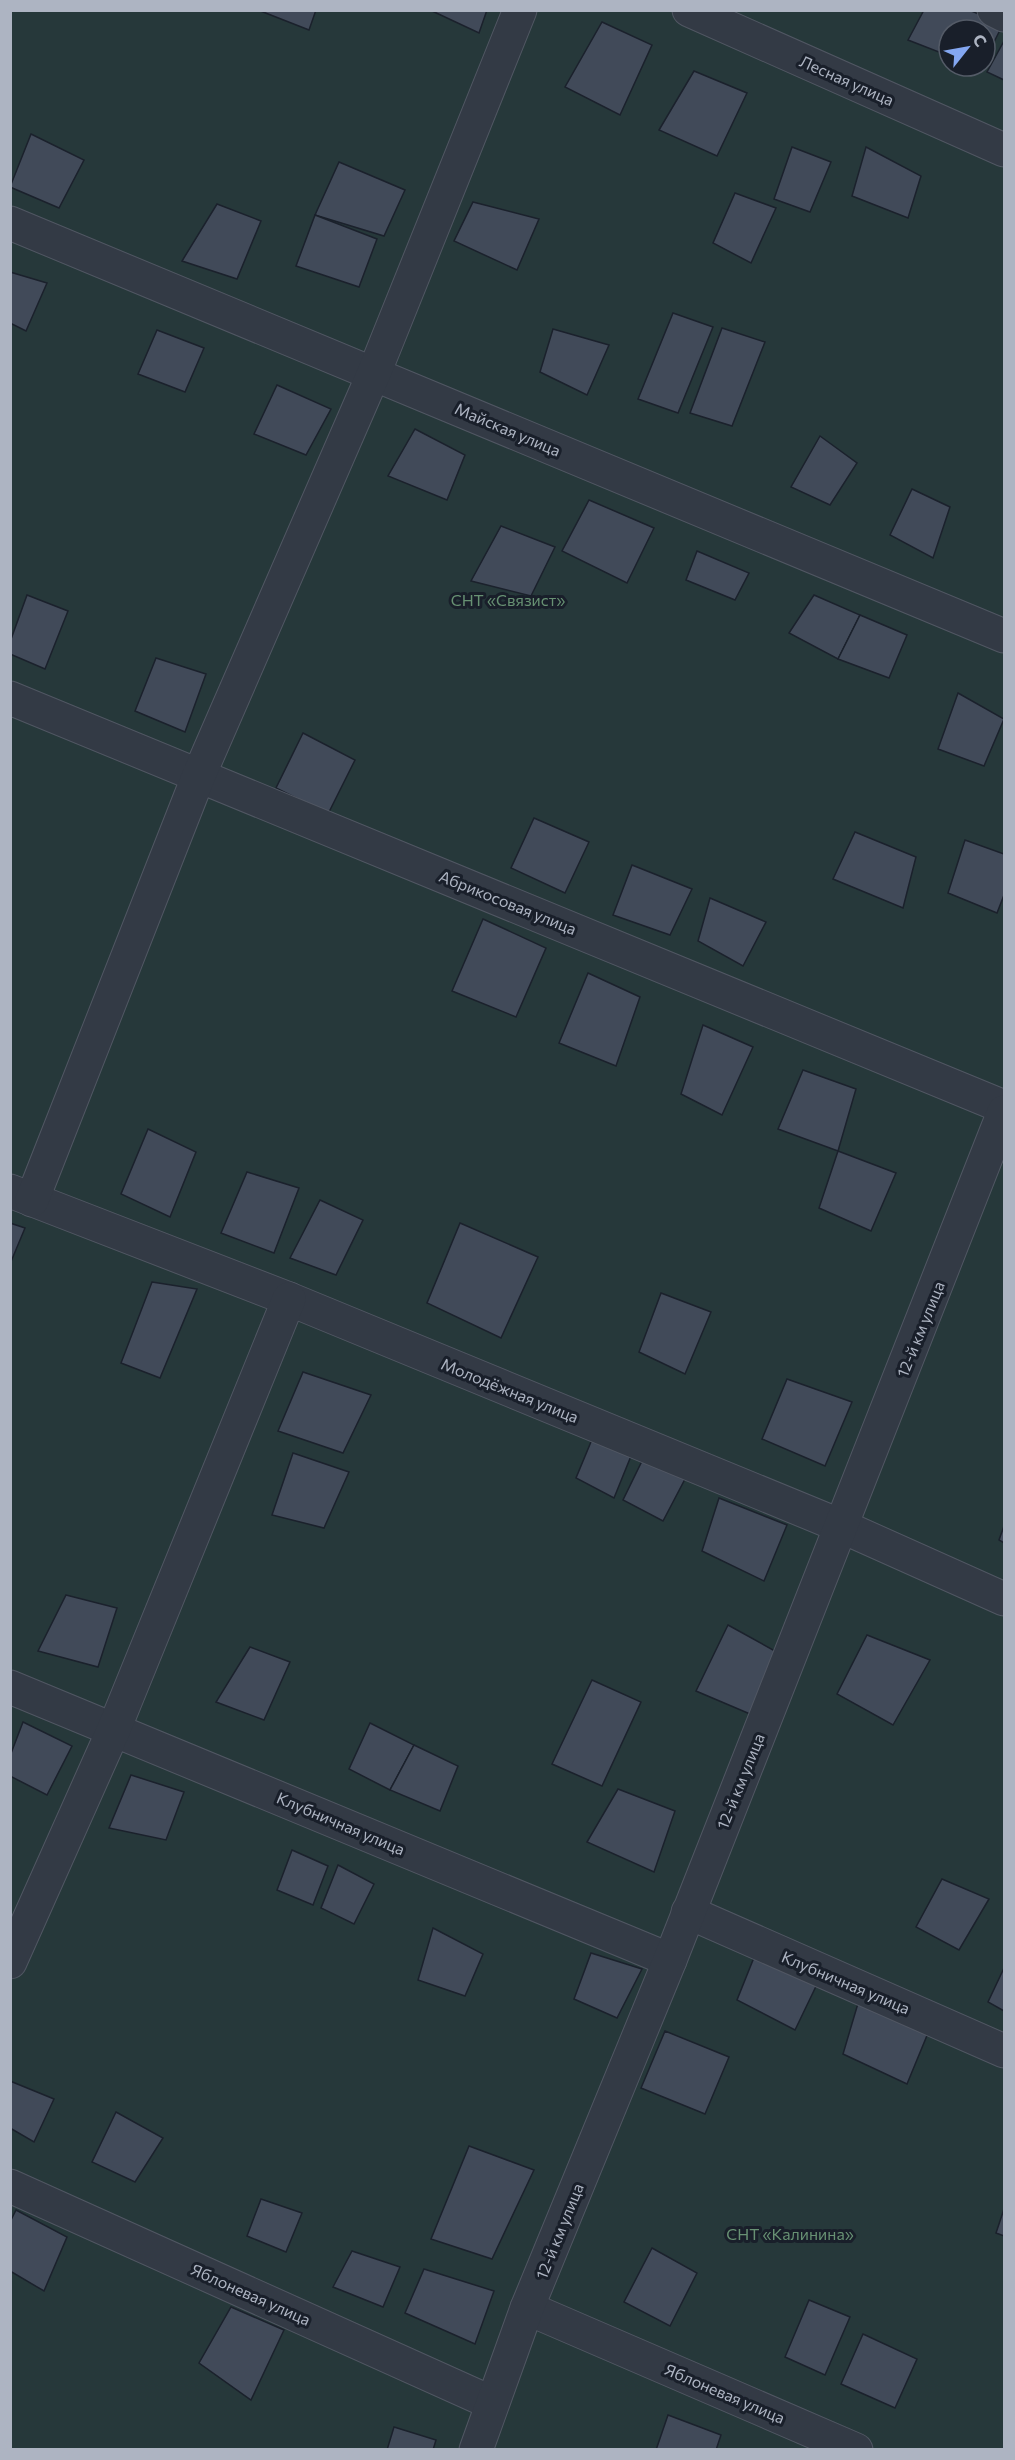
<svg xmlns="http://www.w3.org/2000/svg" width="1015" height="2460" font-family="Commissioner,sans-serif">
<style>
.green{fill:#26383a;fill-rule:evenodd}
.building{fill:#414a59;stroke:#1b212c;stroke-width:1.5}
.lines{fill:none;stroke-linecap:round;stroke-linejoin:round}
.street-casing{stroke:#515763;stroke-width:35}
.street{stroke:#333a45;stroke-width:33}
.labels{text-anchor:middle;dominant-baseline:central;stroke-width:6;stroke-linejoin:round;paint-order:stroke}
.street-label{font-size:16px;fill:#adb4c2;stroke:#191f2a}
.park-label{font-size:16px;fill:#679173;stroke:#191f2a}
</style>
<rect width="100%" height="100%" fill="#202834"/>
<!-- green -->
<path class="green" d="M11 11H1004V2449L11 2450ZM949 30H985V66H949Z"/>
<!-- building -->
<g class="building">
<path d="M258 10H316L309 30Z"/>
<path d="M430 10H487L479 33Z"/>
<path d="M924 10H969L1003 24 985 60V30H949V56L908 40Z"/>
<path d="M602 22 652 45 620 115 565 87Z"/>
<path d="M1004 41V80L987 72Z"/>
<path d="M694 71 747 93 717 156 659 130Z"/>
<path d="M31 134 84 160 59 208 10 187Z"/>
<path d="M792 147 831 162 810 212 774 199Z"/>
<path d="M866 147 921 176 908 218 852 196Z"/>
<path d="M339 162 405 190 384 236 315 215Z"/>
<path d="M735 193 776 208 751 263 713 243Z"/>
<path d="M473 202 539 219 517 270 454 241Z"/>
<path d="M217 204 261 221 237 279 182 261Z"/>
<path d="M315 215 377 239 359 287 296 266Z"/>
<path d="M10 272 47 283 26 331 10 323Z"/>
<path d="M673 313 713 327 678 413 638 399Z"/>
<path d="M722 328 765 342 732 426 690 413Z"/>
<path d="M553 329 609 345 587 395 540 372Z"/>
<path d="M157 330 204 348 185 392 138 374Z"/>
<path d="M277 385 331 409 306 455 254 434Z"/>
<path d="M415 429 465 455 447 500 388 476Z"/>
<path d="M820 436 857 463 830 505 791 487Z"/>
<path d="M912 489 950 507 933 558 890 535Z"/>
<path d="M589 500 654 528 627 583 562 551Z"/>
<path d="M501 526 555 547 531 596 471 581Z"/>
<path d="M697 551 749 573 735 600 686 580Z"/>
<path d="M27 595 68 611 45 669 10 654V642Z"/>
<path d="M814 595 860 615 838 659 789 633Z"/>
<path d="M860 615 907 635 889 678 838 659Z"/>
<path d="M156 658 206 674 185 732 135 711Z"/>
<path d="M958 693 1004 719 984 766 938 749Z"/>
<path d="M303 733 355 760 328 814 276 788Z"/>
<path d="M534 818 589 842 565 893 511 868Z"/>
<path d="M855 832 916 857 903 908 833 879Z"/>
<path d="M965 840 1004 854V895L997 913 948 893Z"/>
<path d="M632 865 692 889 670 935 613 915Z"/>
<path d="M710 898 766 922 743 966 698 941Z"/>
<path d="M483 919 546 948 516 1017 452 991Z"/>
<path d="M588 973 640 997 616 1066 559 1043Z"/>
<path d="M703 1025 753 1047 722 1115 681 1094Z"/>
<path d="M803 1070 856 1089 838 1151 778 1129Z"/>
<path d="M148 1129 196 1152 170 1217 121 1194Z"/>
<path d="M838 1151 896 1173 871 1231 819 1208Z"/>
<path d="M247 1172 299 1188 274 1253 221 1233Z"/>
<path d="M320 1200 363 1220 336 1275 290 1258Z"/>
<path d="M10 1223 25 1228 10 1264Z"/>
<path d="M460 1223 538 1257 501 1338 427 1303Z"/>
<path d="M152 1282 197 1289 160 1378 121 1363Z"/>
<path d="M661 1293 711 1312 685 1374 639 1352Z"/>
<path d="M303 1372 371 1395 343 1453 278 1431Z"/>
<path d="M787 1379 852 1402 825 1466 762 1439Z"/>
<path d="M593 1437 631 1456 614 1498 576 1478Z"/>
<path d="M293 1453 349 1472 324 1528 272 1515Z"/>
<path d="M643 1459 685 1479 663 1521 623 1500Z"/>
<path d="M719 1498 787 1525 764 1581 702 1551Z"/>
<path d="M1004 1526V1543L999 1540Z"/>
<path d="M66 1595 117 1608 98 1667 38 1651Z"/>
<path d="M728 1625 775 1651 750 1714 696 1691Z"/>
<path d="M867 1635 930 1660 893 1725 837 1694Z"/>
<path d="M250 1647 290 1662 264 1720 216 1702Z"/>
<path d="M592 1680 641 1702 602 1786 552 1764Z"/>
<path d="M23 1722 72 1746 47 1795 10 1776V1756Z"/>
<path d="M370 1723 414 1745 390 1790 349 1769Z"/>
<path d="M414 1745 458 1766 440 1811 390 1790Z"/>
<path d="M131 1775 184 1792 166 1840 109 1828Z"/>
<path d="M618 1789 675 1811 654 1872 587 1842Z"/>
<path d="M292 1850 328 1866 313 1905 277 1890Z"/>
<path d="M338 1865 374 1884 354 1924 321 1908Z"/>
<path d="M942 1879 989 1899 959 1950 916 1927Z"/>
<path d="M433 1928 483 1954 465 1996 418 1980Z"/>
<path d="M591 1953 642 1969 617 2018 574 1999Z"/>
<path d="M755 1955 820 1978 795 2030 737 2000Z"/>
<path d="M1004 1968V2011L988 2002Z"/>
<path d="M859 2000 928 2033 907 2084 843 2054Z"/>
<path d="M665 2031 729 2057 705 2114 641 2088Z"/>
<path d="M10 2081 54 2099 34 2142 10 2128Z"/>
<path d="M116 2112 163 2138 135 2182 92 2162Z"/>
<path d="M469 2146 534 2170 492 2259 431 2239Z"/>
<path d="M261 2199 302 2213 286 2252 247 2236Z"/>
<path d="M1004 2209V2236L996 2233Z"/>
<path d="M16 2210 67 2237 44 2291 10 2271V2222Z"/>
<path d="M652 2248 697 2273 670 2326 624 2302Z"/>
<path d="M352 2251 400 2267 383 2307 333 2287Z"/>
<path d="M424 2269 494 2291 475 2344 405 2313Z"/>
<path d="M809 2300 850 2317 825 2375 785 2357Z"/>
<path d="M231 2307 284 2330 251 2400 199 2363Z"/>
<path d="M863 2334 917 2359 895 2408 841 2384Z"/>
<path d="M668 2415 721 2435 716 2450H656Z"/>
<path d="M394 2427 436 2440 433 2450H387Z"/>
</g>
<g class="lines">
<!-- street casing -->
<g class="street-casing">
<g id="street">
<path d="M689 10 1004 150"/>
<path d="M994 10 1004 15"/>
<path d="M10 223 1004 636"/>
<path d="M10 698 1004 1107"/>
<path d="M10 1191 289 1299 841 1526 1004 1599"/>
<path d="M32 1200 199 775 374 373 520 10"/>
<path d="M10 1687 670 1960"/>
<path d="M688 1912 1004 2051"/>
<path d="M10 1962 114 1729 289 1299"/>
<path d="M10 2186 492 2403"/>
<path d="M527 2308 856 2450"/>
<path d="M476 2450 527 2308 670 1960 1004 1112"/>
</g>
</g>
<!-- street -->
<use href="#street" class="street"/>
</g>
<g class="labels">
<!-- street labels -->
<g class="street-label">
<text transform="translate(847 80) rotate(24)">Лесная улица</text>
<text transform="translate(508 429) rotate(23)">Майская улица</text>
<text transform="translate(508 902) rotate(22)">Абрикосовая улица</text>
<text transform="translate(920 1329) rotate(-68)">12-й км улица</text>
<text transform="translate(510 1390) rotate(22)">Молодёжная улица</text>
<text transform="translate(740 1781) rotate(-68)">12-й км улица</text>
<text transform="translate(341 1823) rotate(23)">Клубничная улица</text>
<text transform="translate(846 1982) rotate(23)">Клубничная улица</text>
<text transform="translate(559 2231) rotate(-68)">12-й км улица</text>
<text transform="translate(251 2294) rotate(24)">Яблоневая улица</text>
<text transform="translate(725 2393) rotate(23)">Яблоневая улица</text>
</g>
<!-- park labels -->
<g class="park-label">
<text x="508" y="599">СНТ «Связист»</text>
<text x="790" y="2233">СНТ «Калинина»</text>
</g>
</g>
<!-- border -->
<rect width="1015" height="2460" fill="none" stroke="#adb4c2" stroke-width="24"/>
<!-- north arrow -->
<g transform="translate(967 48) rotate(59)"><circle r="28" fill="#191f2a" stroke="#545b67" stroke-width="1.5"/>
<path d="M0-4.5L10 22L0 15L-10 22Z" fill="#84a7f1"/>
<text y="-9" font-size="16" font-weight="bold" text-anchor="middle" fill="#adb4c2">С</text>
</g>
</svg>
